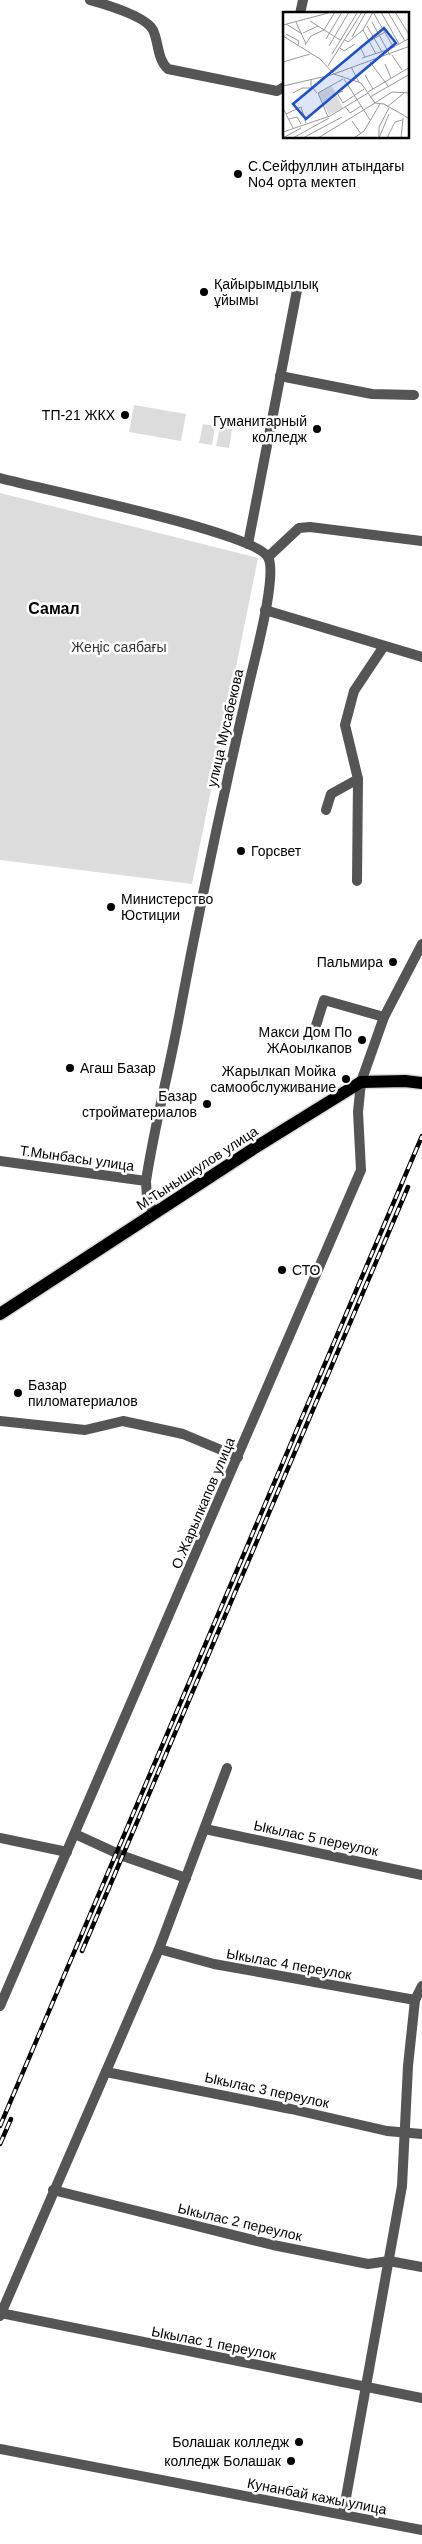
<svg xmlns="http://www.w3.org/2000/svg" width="422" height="2544" font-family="Arial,sans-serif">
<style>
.green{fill:#dcdcdc}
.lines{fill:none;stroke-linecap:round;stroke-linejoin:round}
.major-casing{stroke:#dbdbdb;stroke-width:15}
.minor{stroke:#555;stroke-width:10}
.major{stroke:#000;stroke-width:12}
.rail-casing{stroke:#000;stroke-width:4.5}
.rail{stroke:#fff;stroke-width:2.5;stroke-dasharray:8;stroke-linecap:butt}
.poi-dot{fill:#000;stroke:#fff;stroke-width:2}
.labels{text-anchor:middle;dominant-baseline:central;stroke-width:5;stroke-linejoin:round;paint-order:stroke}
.poi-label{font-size:14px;fill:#000;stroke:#fff;text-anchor:end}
.park-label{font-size:14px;fill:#333;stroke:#fff}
.street-label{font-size:14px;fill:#000;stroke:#fff}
.quarter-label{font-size:16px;font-weight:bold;fill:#000;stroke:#fff}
.inset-road{fill:none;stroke:#999;stroke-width:1}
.view{fill:#1d4ed8;fill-opacity:0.15;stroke:#1d4ed8;stroke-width:2.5}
.inset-edge{fill:none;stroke:#000;stroke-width:2.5}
</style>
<rect width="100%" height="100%" fill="#fff"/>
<!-- green -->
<g class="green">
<path d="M134 405 186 414 181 441 129 432Z"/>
<path d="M203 424 215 426 212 445 199 443Z"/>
<path d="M220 427 232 429 229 448 216 446Z"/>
<path d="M0 493 258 558 192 884 0 860Z"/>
</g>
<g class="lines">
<!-- major casing -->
<g class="major-casing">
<path id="major" d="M0 1314 253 1149 361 1082 405 1081 422 1083"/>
</g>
<!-- minor -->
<g class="minor">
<path d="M90 0C104 4 146 16 153 30 159 43 157 59 168 69L277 91 284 87"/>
<path d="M300 14 303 0"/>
<path d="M280 376 372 394 414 395"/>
<path d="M0 478C40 489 254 532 268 557 278 575 254 661 249 684 223 796 199 909 178 1022 168 1075 154 1128 146 1181"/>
<path d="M248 544 298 285"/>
<path d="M268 557 299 528 310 527 422 541"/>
<path d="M265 610 422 657"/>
<path d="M326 810 331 794 358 779"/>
<path d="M357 881 358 779 345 725 354 691 384 646"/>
<path d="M313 1035 324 1000 384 1017"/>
<path d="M0 1161 146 1181 147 1198 154 1214"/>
<path d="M0 1421 85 1430 123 1421 183 1434 238 1457"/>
<path d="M205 1829 422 1875"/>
<path d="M75 1834 123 1856 186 1878"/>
<path d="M0 1838 67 1852"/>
<path d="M159 1949 214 1964 415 2000"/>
<path d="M0 2006 361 1170 358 1112 361 1082 384 1017 422 944"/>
<path d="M106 2072 291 2109 387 2131 422 2134"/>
<path d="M53 2190 273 2245 368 2264 389 2261 422 2267"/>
<path d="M0 2313 422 2398"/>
<path d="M0 2316 159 1949 227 1768"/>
<path d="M0 2449 422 2530"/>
<path d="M343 2514 402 2186 408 2066 415 2000 422 1986"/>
</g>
<!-- major -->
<use href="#major" class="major"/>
<!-- rail casing -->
<g class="rail-casing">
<g id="rail">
<path d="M82 1951 408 1187"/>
<path d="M0 2126 422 1136"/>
<path d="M0 2144 11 2119"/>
</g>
</g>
<!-- rail -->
<use href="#rail" class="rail"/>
</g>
<!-- markers -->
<g class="poi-dot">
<circle cx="238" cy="174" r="5"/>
<circle cx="204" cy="292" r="5"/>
<circle cx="125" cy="415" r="5"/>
<circle cx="317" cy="429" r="5"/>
<circle cx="241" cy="851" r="5"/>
<circle cx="111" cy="907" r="5"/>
<circle cx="393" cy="962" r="5"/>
<circle cx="362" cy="1040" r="5"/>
<circle cx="70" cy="1068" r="5"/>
<circle cx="346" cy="1079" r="5"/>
<circle cx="207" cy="1104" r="5"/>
<circle cx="282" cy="1270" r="5"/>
<circle cx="18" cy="1393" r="5"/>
<circle cx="299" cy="2442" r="5"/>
<circle cx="291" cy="2461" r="5"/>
</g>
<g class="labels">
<!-- poi labels -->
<g class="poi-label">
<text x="248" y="166" text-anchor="start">С.Сейфуллин атындағы<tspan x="248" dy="16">No4 орта мектеп</tspan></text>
<text x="214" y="284" text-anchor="start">Қайырымдылық<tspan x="214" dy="16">ұйымы</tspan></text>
<text x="115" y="415">ТП-21 ЖКХ</text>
<text x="307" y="421">Гуманитарный<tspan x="307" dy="16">колледж</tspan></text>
<text x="251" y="851" text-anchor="start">Горсвет</text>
<text x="121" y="899" text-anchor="start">Министерство<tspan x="121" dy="16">Юстиции</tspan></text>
<text x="383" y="962">Пальмира</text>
<text x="352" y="1032">Макси Дом По<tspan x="352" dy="16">ЖАоылкапов</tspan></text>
<text x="80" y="1068" text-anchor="start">Агаш Базар</text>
<text x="336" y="1071">Жарылкап Мойка<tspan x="336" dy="16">самообслуживание</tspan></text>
<text x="197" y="1096">Базар<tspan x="197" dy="16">стройматериалов</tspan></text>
<text x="292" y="1270" text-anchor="start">СТО</text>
<text x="28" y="1385" text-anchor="start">Базар<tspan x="28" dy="16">пиломатериалов</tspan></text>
<text x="289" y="2442">Болашак колледж</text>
<text x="281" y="2461">колледж Болашак</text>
</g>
<!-- park labels -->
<g class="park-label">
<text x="119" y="647">Жеңіс саябағы</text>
</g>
<!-- street labels -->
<g class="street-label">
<text transform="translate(225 728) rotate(-77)">улица Мусабекова</text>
<text transform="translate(77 1158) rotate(8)">Т.Мынбасы улица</text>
<text transform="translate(197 1168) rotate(-33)">М.Тынышкулов улица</text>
<text transform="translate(203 1503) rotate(-67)">О.Жарылкапов улица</text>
<text transform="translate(316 1838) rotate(12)">Ыкылас 5 переулок</text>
<text transform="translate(289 1964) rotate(10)">Ыкылас 4 переулок</text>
<text transform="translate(267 2090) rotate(12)">Ыкылас 3 переулок</text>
<text transform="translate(240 2222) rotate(13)">Ыкылас 2 переулок</text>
<text transform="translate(214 2343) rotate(11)">Ыкылас 1 переулок</text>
<text transform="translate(317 2496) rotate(11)">Кунанбай кажы улица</text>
</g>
<!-- quarter labels -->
<g class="quarter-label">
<text x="54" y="608">Самал</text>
</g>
</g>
<!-- overview -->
<g transform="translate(283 12)">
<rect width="126" height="126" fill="#fff"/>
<path d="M49 74 60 96 46 103 35 81Z" fill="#dcdcdc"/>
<path class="inset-road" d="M90 0 111 36M98 0 116 32M105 0 122 29M112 0 127 24M27 9 57 28M13 10 23 32M89 10 107 43M3 12 19 22M0 13 49 0M84 14 99 40M41 18 52 0M80 18 93 42M20 21 35 14M3 22 16 29 15 33M0 24 37 47 51 62 78 71 92 91M69 25 83 0M43 27 59 0M62 28 65 30 80 18 90 0M22 33 28 24 41 18M46 34 66 0M57 36 61 39 72 32M49 42 74 1M109 43 119 58M82 45 77 35 102 20M79 46 107 37 127 26M0 50 27 42M87 50 105 74M102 52 108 66M45 54 79 0M68 55 76 70M82 63 90 77M28 67V74L34 81M61 67 87 108M0 74 48 63 127 34M60 79 54 81 60 91M85 80 127 55M10 81 19 76H28M87 85 127 62M60 91 81 77M92 91 101 92 127 107M92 91 109 80 127 81M62 94 67 101 78 94M104 95 121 81M0 96 10 116M3 102 18 95 23 111M45 105 35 81 60 67M6 107 14 105 18 112M69 109 78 122M0 120 47 104 85 81M0 126 18 116M10 126 46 106M20 126 59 105M35 126 92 91M71 126 81 119 97 92M96 126V115L106 96M96 126 106 102M104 126 112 110 119 108M118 126 120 106"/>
<path class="view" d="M101 16 113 31 23 107 10 92Z"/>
<rect width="126" height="126" class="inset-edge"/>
</g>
</svg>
